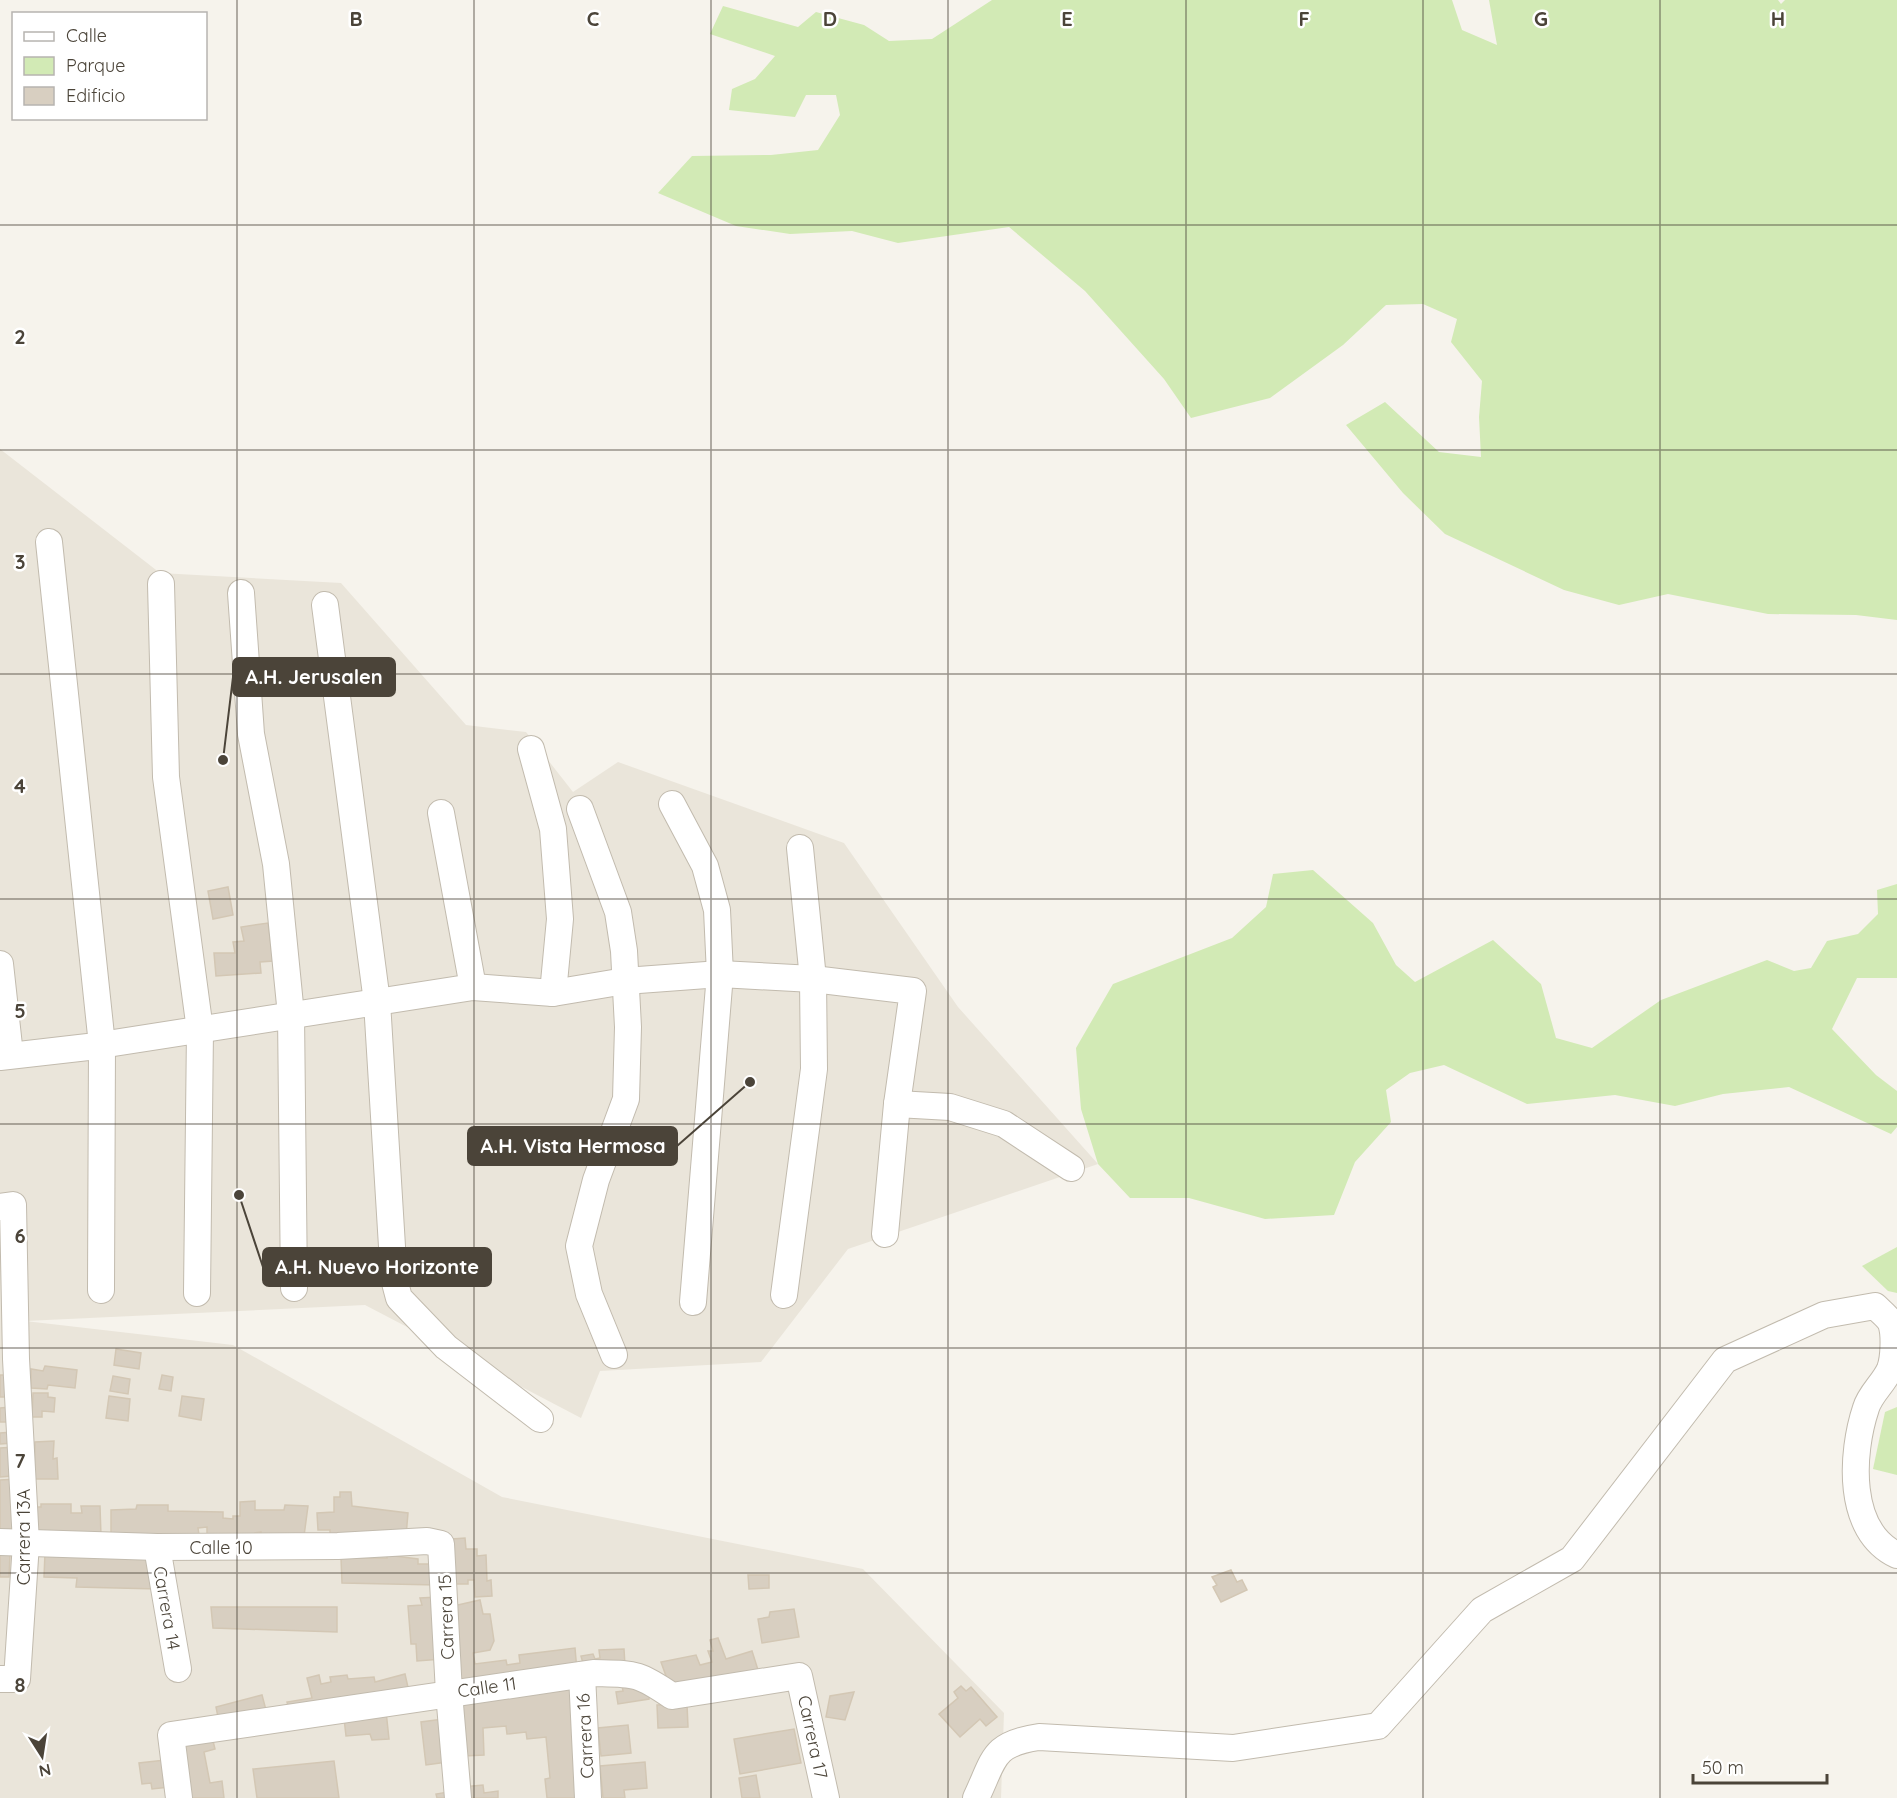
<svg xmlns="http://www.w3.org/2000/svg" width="1897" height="1798" font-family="Quicksand,sans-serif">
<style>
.residential{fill:#eae5da}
.green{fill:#d2eab5}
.building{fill:#d8cfc1;stroke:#d3c7b4;stroke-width:1.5}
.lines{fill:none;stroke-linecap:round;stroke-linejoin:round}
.minor-casing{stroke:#c2bbae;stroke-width:28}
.minor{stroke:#fff;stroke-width:26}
.grid{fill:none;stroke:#4b4439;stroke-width:1.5;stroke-opacity:0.55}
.labels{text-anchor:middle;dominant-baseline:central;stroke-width:5;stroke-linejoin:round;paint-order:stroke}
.street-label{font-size:18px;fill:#4b4439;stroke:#fff}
.grid-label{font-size:20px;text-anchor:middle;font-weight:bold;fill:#4b4439;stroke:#fff;stroke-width:5;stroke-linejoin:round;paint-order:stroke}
.leader{fill:none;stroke:#4b4439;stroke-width:2}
.callout-dot{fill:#4b4439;stroke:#fff;stroke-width:2}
.callout{fill:#4b4439;stroke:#4b4439;stroke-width:2}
.callout-label{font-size:20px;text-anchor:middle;font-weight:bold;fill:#fff}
</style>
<rect width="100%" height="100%" fill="#f6f3ec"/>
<!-- residential -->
<path class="residential" d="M0 449 160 573 341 583 466 725 526 732 573 792 618 762 844 843 958 1007 1098 1164 848 1249 761 1362 600 1371 581 1418 365 1305 25 1321 233 1345 502 1497 863 1569 1004 1713 1001 1798H0Z"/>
<!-- green -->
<g class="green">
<path d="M992 0H1452L1462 30 1497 45 1489 0H1778L1781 4 1785 0H1897V620L1856 615 1768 614 1668 594 1619 605 1564 590 1445 534 1403 493 1346 425 1385 402 1439 452 1481 457 1479 417 1482 381 1451 342 1457 319 1423 304 1386 305 1343 345 1270 398 1191 418 1164 379 1085 291 1009 227 898 243 852 231 790 234 736 226 658 193 692 156 771 155 818 150 840 115 836 95H806L795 117 729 110 732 89 755 79 775 56 710 34 723 6 798 27 816 12 864 25 889 41 932 39Z"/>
<path d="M1313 870 1373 923 1396 965 1415 982 1493 940 1541 984 1556 1038 1592 1048 1661 1000 1767 960 1794 971 1811 968 1827 941 1858 934 1878 914 1877 890 1897 884V978H1857L1832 1029 1876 1075 1897 1091V1127L1891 1134 1789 1087 1723 1094 1675 1106 1615 1095 1527 1104 1444 1065 1410 1073 1386 1090 1391 1122 1355 1162 1334 1215 1265 1219 1189 1198H1130L1098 1164 1081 1109 1076 1048 1113 984 1232 938 1266 907 1273 874Z"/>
<path d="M1897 1247V1293L1888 1291 1862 1266Z"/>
<path d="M1897 1407V1475L1873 1469 1885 1412Z"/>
</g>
<!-- building -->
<g class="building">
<path d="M228 887 233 915 213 919 208 891Z"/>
<path d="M268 923 273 961 260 962 261 973 216 976 214 953H235L233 942 244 941 241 927Z"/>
<path d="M116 1349 141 1353 139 1369 114 1365Z"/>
<path d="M45 1366 77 1370 75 1388 48 1385 47 1389 31 1388V1369L43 1371Z"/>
<path d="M0 1375H9L8 1397H0Z"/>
<path d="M162 1375 173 1377 171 1391 159 1389Z"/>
<path d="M113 1376 130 1379 128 1394 110 1391Z"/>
<path d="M33 1393H48V1397L55 1398 54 1412 42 1411V1417H32Z"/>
<path d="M109 1396 130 1399 128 1421 106 1418Z"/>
<path d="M182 1396 204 1399 201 1420 179 1416Z"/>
<path d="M10 1407 11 1422H0V1408Z"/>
<path d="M12 1432 13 1443 0 1444V1433Z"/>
<path d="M54 1441 53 1459 57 1458 58 1479H34L35 1442Z"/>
<path d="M14 1447 12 1476 0 1477V1448Z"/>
<path d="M16 1479 17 1535 0 1534V1480Z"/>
<path d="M340 1492H351L352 1506 408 1513 406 1536 330 1534V1530H318L317 1513 334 1512V1497H340Z"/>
<path d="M255 1501V1510H284L285 1505 308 1506 304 1536H261V1532L255 1533V1538L207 1537V1527L198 1528 199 1535 111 1536V1510L136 1509 137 1505H168V1511L223 1512V1518L233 1519V1516H240V1502Z"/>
<path d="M41 1504H71V1513H82L81 1506H100L101 1536 35 1533V1507H41Z"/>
<path d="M465 1538 466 1549H477V1556L486 1555 487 1581 491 1580 492 1596 475 1597 474 1580H468V1584H456L452 1539Z"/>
<path d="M45 1553 159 1556 158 1589 76 1587 77 1578 44 1577Z"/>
<path d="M0 1555H10L9 1577H0Z"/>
<path d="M387 1555 418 1559V1564H435L437 1585 342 1583 341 1558H387Z"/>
<path d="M1231 1570 1237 1582 1242 1580 1247 1590 1221 1602 1213 1587 1217 1585 1212 1577Z"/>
<path d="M748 1575H769V1588L749 1589Z"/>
<path d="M438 1597 442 1659 417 1661 416 1644H411L408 1606 422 1605 420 1598Z"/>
<path d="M480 1600 483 1614H490L494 1641 490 1650 473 1653 475 1664 506 1660 507 1665 520 1663 519 1655 575 1648 577 1671 457 1684 453 1606Z"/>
<path d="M211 1607H337V1632L213 1628Z"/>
<path d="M794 1609 799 1637 762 1643 758 1619 769 1617 770 1612Z"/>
<path d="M718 1638 726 1659 752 1651 758 1670 671 1690 661 1662 696 1655 700 1665 712 1662 708 1651H713L710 1640Z"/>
<path d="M624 1649 625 1666 584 1667 581 1656 593 1654 595 1659 600 1658 599 1650Z"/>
<path d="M405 1674 409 1692 290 1712 287 1702 312 1698 307 1678 319 1675 321 1684 331 1682 330 1677 347 1675 348 1679 374 1677 375 1682Z"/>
<path d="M621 1680 649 1688V1699L618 1704 616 1692 623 1691Z"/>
<path d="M572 1686 575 1798H547L545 1779 550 1778 546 1737 527 1739 526 1732 507 1734 506 1726 483 1728 484 1755 464 1756 459 1701Z"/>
<path d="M961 1686 966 1691 971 1687 997 1717 986 1726 980 1719 960 1737 939 1714 958 1698 954 1692Z"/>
<path d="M854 1692 845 1720 826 1717 830 1696Z"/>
<path d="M262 1695 267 1714 219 1722 216 1707Z"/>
<path d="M687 1704 688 1727 658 1728 657 1705Z"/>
<path d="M386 1711 389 1739 372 1740 370 1734 346 1736 344 1718Z"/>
<path d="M443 1719 447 1762 426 1765 421 1722Z"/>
<path d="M628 1725 631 1753 601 1756 598 1728Z"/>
<path d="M794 1729 801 1763 740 1774 734 1739Z"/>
<path d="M213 1741 215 1749 204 1752 210 1783 222 1781 224 1798H189L181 1746Z"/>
<path d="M165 1760 169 1787 152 1789 151 1783 142 1784 139 1763Z"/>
<path d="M334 1761 339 1798H257L253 1769Z"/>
<path d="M645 1762 647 1788 624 1790 625 1798H603L600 1766Z"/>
<path d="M756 1775 760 1798H742L739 1778Z"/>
<path d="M483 1785 484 1793 498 1791V1798H464L462 1787Z"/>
<path d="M448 1792 449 1798H437L436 1794Z"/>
</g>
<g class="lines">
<!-- minor casing -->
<g class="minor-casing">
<g id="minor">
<path d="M49 542 102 1045 101 1290"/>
<path d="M161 584 166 777 200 1030 197 1293"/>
<path d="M241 593 251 734 276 864 291 1015 294 1288"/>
<path d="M325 605 377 1002 394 1279 399 1298 446 1347 540 1419"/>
<path d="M531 749 553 829 560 919 553 993"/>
<path d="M672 804 705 866 717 910 720 974 693 1302"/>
<path d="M580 809 618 912 624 951 628 1027 626 1099 596 1180 579 1246 589 1294 614 1355"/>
<path d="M441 813 473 987"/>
<path d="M0 964 10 1055"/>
<path d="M0 1057 88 1047 473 987 553 993 625 981 720 974 813 979 913 991 897 1104 885 1234"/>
<path d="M897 1104 950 1107 1004 1124 1071 1168"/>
<path d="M0 1207 13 1205 16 1359 26 1543 17 1679H0"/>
<path d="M784 1295 814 1069 813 979 800 848"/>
<path d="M0 1542 157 1547 338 1546 427 1541 441 1544 449 1693 458 1798"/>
<path d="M157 1547 178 1669"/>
<path d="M582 1675 588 1798"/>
<path d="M179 1798 171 1735 593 1673C635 1674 637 1672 672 1696L799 1676 826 1798"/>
<path d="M976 1798C995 1758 992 1744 1039 1737L1233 1748 1378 1726 1482 1610 1572 1559 1725 1360 1824 1315 1875 1306C1880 1311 1888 1317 1891 1323 1895 1334 1894 1358 1890 1369 1884 1383 1870 1394 1866 1408 1851 1453 1846 1531 1897 1555"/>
</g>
</g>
<!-- minor -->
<use href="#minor" class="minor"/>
</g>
<!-- grid -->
<path class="grid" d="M237 0V1798M474 0V1798M711 0V1798M948 0V1798M1186 0V1798M1423 0V1798M1660 0V1798M0 225H1897M0 450H1897M0 674H1897M0 899H1897M0 1124H1897M0 1348H1897M0 1573H1897"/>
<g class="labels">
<!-- street labels -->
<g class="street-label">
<text transform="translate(23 1537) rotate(-90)">Carrera 13A</text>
<text x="221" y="1547">Calle 10</text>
<text transform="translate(167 1608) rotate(80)">Carrera 14</text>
<text transform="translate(446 1617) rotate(-92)">Carrera 15</text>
<text transform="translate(487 1687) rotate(-8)">Calle 11</text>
<text transform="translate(585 1736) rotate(-93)">Carrera 16</text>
<text transform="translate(813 1737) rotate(78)">Carrera 17</text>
</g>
</g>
<g class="grid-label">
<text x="356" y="26">B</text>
<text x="593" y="26">C</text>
<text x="830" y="26">D</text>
<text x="1067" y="26">E</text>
<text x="1304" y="26">F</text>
<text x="1541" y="26">G</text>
<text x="1778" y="26">H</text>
<text x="20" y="344">2</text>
<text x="20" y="569">3</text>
<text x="20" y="793">4</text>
<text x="20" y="1018">5</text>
<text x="20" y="1243">6</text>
<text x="20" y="1468">7</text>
<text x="20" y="1692">8</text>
</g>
<!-- callouts -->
<path class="leader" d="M223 760L233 677M750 1082L677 1146M239 1195L263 1267"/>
<g class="callout-dot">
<circle cx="223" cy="760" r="6"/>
<circle cx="750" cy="1082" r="6"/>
<circle cx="239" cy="1195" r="6"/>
</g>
<g class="callout">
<rect x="233" y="658" width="162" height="38" rx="6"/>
<rect x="468" y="1127" width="209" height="38" rx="6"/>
<rect x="263" y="1248" width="228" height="38" rx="6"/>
</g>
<g class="callout-label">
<text x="314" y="684">A.H. Jerusalen</text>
<text x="573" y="1153">A.H. Vista Hermosa</text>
<text x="377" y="1274">A.H. Nuevo Horizonte</text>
</g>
<!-- legend -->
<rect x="12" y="12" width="195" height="108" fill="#ffffff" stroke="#b7b4b0" stroke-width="1.5"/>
<rect x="24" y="32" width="30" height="9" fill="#ffffff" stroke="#b7b4b0" stroke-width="1.5"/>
<text x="66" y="42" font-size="18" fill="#4b4439">Calle</text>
<rect x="24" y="57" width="30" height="18" fill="#d2eab5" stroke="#b7b4b0" stroke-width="1.5"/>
<text x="66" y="72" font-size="18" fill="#4b4439">Parque</text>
<rect x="24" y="87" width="30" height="18" fill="#d8cfc1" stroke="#b7b4b0" stroke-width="1.5"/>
<text x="66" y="102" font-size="18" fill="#4b4439">Edificio</text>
<!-- north arrow -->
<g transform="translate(42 1756) rotate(168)" stroke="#ffffff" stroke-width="4.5" paint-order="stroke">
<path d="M0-4.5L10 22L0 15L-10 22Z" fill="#4b4439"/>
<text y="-9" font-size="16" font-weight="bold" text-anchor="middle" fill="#4b4439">N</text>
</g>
<!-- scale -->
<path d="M1693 1774v9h134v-9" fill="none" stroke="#4b4439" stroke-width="3"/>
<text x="1702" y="1774" font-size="18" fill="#4b4439" stroke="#ffffff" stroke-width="4.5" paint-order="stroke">50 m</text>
</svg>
